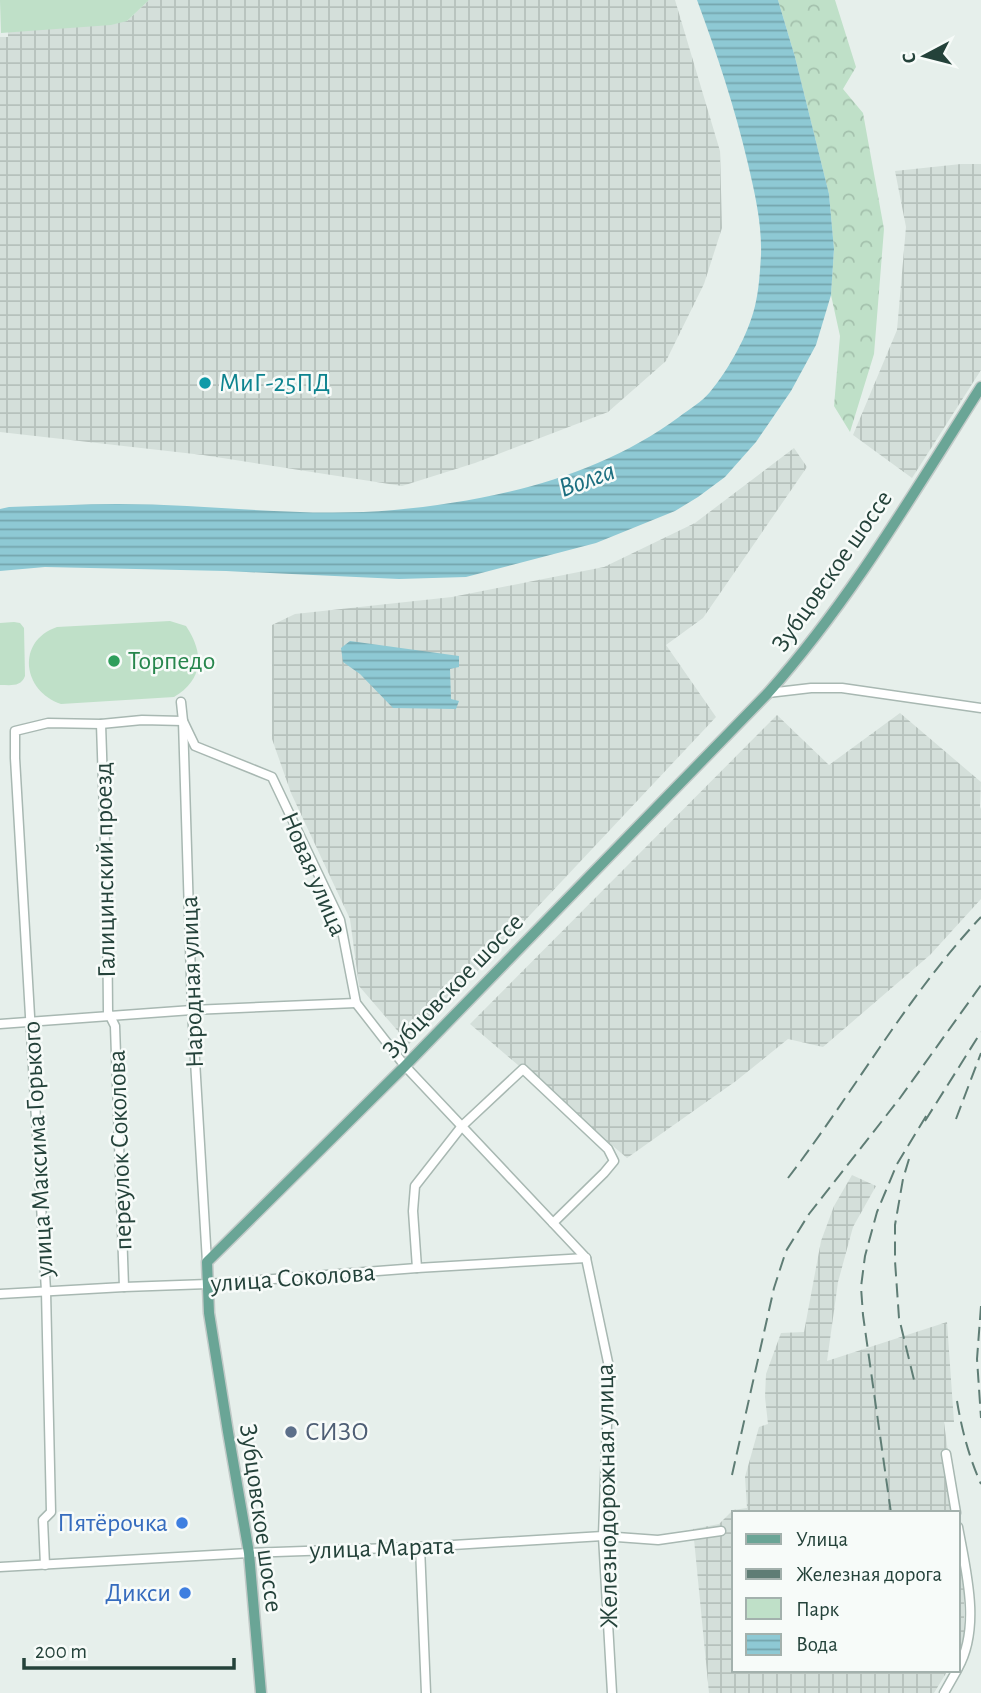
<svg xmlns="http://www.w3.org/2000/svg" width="981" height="1693" font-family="'Alegreya Sans',sans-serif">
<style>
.industrial{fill:url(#industrial-grid)}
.green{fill:#bfe0c8}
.forest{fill:url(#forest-crowns)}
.water{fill:url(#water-rules)}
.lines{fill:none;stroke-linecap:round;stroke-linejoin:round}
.minor-casing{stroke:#a8b8b2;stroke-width:11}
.major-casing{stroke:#c2cac8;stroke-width:13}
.minor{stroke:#fff;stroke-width:8}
.major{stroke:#6aa596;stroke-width:10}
.rail{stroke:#5f7d75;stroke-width:2;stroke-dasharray:14 7;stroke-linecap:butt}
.culture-dot{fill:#0f9aa8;stroke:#f7fbf9;stroke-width:2.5}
.leisure-dot{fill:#2e9e5b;stroke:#f7fbf9;stroke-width:2.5}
.service-dot{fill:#5c6f8a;stroke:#f7fbf9;stroke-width:2.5}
.shop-dot{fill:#3f7fe0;stroke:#f7fbf9;stroke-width:2.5}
.labels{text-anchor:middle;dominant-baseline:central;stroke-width:5;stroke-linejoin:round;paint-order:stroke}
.culture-label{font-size:26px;fill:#0d838f;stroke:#f7fbf9;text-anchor:start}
.street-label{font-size:26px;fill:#24423a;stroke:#f7fbf9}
.leisure-label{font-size:26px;fill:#27864d;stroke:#f7fbf9;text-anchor:start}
.service-label{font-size:26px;fill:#4e5e75;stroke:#f7fbf9;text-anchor:start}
.shop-label{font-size:26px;fill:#366cbe;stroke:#f7fbf9;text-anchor:end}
.water-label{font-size:28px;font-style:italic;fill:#1c6f80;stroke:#f7fbf9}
</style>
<defs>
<pattern id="industrial-grid" width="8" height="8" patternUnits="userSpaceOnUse" patternTransform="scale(1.75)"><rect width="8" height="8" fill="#d4dfda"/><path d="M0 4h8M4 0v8" fill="none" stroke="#b6c1bc"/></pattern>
<pattern id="forest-crowns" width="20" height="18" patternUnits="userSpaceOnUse" patternTransform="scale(1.75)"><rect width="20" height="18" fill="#bfe0c8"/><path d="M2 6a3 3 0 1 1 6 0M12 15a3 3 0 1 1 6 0" fill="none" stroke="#a4c1ad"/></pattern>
<pattern id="water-rules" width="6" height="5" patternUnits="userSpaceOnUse" patternTransform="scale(1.75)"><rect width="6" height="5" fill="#8ec9d4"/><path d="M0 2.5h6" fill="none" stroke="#74a5ad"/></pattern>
</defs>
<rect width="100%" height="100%" fill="#e6efeb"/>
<!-- industrial -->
<g class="industrial">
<path d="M149 0H675L720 151 722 228 704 284 666 361 608 412 475 463 402 486 203 455 0 432V37H8V32L127 21Z"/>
<path d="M961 164H981V370L912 478 853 435 897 330 906 227 895 171Z"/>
<path d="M794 448 807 467 703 618 666 645 716 717 409 1044 359 986 350 919 291 793 272 739V625L295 614 452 597 604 567 695 523Z"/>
<path d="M900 713 981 782 980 807 981 809V899L930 955 823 1047 788 1039 736 1081 627 1158 470 1024 777 715 829 765Z"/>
<path d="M852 1175 876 1186 853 1227 838 1282 827 1361 947 1322 954 1422H944L956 1513H734V1670H948L934 1693H709L693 1529 719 1524 733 1510 747 1508 745 1477 759 1427 768 1424 765 1397 766 1374 781 1333 804 1332 821 1241 834 1206Z"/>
<path d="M958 1528 964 1570V1646L958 1655Z"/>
</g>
<!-- green -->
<g class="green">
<path d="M0 0H149L127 21 111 25 1 33Z"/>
<path d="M170 621 186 626C204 653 204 679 174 697L61 704C22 691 16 641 57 627Z"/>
<path d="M14 622 20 623 24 628 25 676C21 687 11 685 1 685H0V623Z"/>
</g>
<!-- forest -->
<path class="forest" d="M778 0H835L856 67 843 89 863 113 884 229 874 354 850 432 834 406 840 336 831 295 834 249 829 194 795 57Z"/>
<!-- water -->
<g class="water">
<path d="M697 0H778L795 57 829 194 834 249 831 295 816 345 791 391 756 442 725 477 698 497 675 511 596 543 466 577 399 579 226 571 45 567 0 571V509L9 507C46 506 82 504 118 504 210 504 302 518 394 510 493 501 598 477 679 417 689 409 702 402 710 392 729 369 748 335 755 306 759 290 760 271 761 255 762 224 755 194 748 164 735 108 717 54 697 0Z"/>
<path d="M350 641 459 656V667L450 669 451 699 459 701 456 709 393 708 360 674 343 662 341 648Z"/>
</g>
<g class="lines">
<!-- minor casing -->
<g class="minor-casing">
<g id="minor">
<path d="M768 693 811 688H842L981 708"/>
<path d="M181 702 183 721 192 1010 207 1262"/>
<path d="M101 724 107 902 108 1012 115 1026 124 1287"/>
<path d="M0 1024 192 1010 356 1003"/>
<path d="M586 1258 609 1367 603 1536 612 1693"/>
<path d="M417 1268 413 1211 415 1186 462 1126 523 1069 608 1149 614 1161 604 1173 553 1223"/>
<path d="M0 1294 124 1287 208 1284 417 1268 586 1258"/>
<path d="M946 1454 956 1513"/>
<path d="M958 1527C966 1571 981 1627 958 1668"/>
<path d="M420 1547 426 1693"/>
<path d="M45 1565 43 1520 51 1512 46 1291 15 758V731L48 723 101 724 142 720 183 721 195 746 272 777 340 920 356 1003 405 1066 586 1258"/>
<path d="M0 1567 249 1553 420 1547 603 1536 658 1540 721 1531"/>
<path d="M944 1693 957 1670"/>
</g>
</g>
<!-- major casing -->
<g class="major-casing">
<path id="major" d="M261 1693 249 1553 228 1432 209 1313 207 1262 405 1066 768 693C851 600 914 492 981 387"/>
</g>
<!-- minor -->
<use href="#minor" class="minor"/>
<!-- major -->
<use href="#major" class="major"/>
<!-- rail -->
<g class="rail">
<path d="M956 1119 981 1053"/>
<path d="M925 1121 981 1032"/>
<path d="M909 1159 903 1179 895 1225V1261L899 1318 915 1384"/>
<path d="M788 1178C854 1092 907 996 981 917"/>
<path d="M981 1306 977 1359 981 1418"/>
<path d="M957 1401C962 1431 969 1457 981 1484"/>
<path d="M732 1475 774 1288 786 1251 809 1214 900 1098 981 985"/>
<path d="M891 1513 863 1315 861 1287 865 1256 877 1212 897 1164 928 1113"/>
</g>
</g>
<!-- markers -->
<circle class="culture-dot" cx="205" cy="383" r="7"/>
<circle class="leisure-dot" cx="114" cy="661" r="7"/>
<circle class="service-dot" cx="291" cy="1432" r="7"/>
<g class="shop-dot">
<circle cx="182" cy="1523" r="7"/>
<circle cx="185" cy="1593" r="7"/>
</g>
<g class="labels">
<!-- culture labels -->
<g class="culture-label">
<text x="219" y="383">МиГ-25ПД</text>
</g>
<!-- street labels -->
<g class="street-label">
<text transform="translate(832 571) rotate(-55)">Зубцовское шоссе</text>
<text transform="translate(105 870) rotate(-91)">Галицинский проезд</text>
<text transform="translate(314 874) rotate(67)">Новая улица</text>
<text transform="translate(192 982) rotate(-92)">Народная улица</text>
<text transform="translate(453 986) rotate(-46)">Зубцовское шоссе</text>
<text transform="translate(38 1149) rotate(-93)">улица Максима Горького</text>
<text transform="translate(120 1150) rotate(-92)">переулок Соколова</text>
<text transform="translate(293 1278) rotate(-4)">улица Соколова</text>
<text transform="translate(607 1496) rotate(-91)">Железнодорожная улица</text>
<text transform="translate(261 1518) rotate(82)">Зубцовское шоссе</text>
<text transform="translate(382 1548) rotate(-2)">улица Марата</text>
</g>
<!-- leisure labels -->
<g class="leisure-label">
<text x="128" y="661">Торпедо</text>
</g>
<!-- service labels -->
<g class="service-label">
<text x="305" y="1432">СИЗО</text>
</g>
<!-- shop labels -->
<g class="shop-label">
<text x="168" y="1523">Пятёрочка</text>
<text x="171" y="1593">Дикси</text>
</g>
<!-- water labels -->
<g class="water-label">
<text transform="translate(587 480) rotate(-20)">Волга</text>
</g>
</g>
<!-- legend -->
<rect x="732" y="1511" width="228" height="161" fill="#f7fbf9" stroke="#a3b1ad" stroke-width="2"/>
<rect x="746" y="1534" width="35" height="10" fill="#6aa596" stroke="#a3b1ad" stroke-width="2"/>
<text x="796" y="1546" font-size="21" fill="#24423a">Улица</text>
<rect x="746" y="1569" width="35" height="10" fill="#5f7d75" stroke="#a3b1ad" stroke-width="2"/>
<text x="796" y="1581" font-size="21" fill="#24423a">Железная дорога</text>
<rect x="746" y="1598" width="35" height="21" fill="#bfe0c8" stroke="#a3b1ad" stroke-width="2"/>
<text x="796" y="1616" font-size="21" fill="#24423a">Парк</text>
<rect x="746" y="1634" width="35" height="21" fill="url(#water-rules)" stroke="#a3b1ad" stroke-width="2"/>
<text x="796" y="1651" font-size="21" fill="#24423a">Вода</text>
<!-- north arrow -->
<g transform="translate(925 56) rotate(263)" stroke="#f7fbf9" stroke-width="5" paint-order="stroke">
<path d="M0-5L12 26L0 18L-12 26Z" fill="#24423a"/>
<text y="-10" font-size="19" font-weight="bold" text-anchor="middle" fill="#24423a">С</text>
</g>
<!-- scale -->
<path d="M24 1658v10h210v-10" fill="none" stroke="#24423a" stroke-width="3.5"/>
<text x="35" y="1658" font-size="21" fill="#24423a" stroke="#f7fbf9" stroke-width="5" paint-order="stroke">200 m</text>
</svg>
